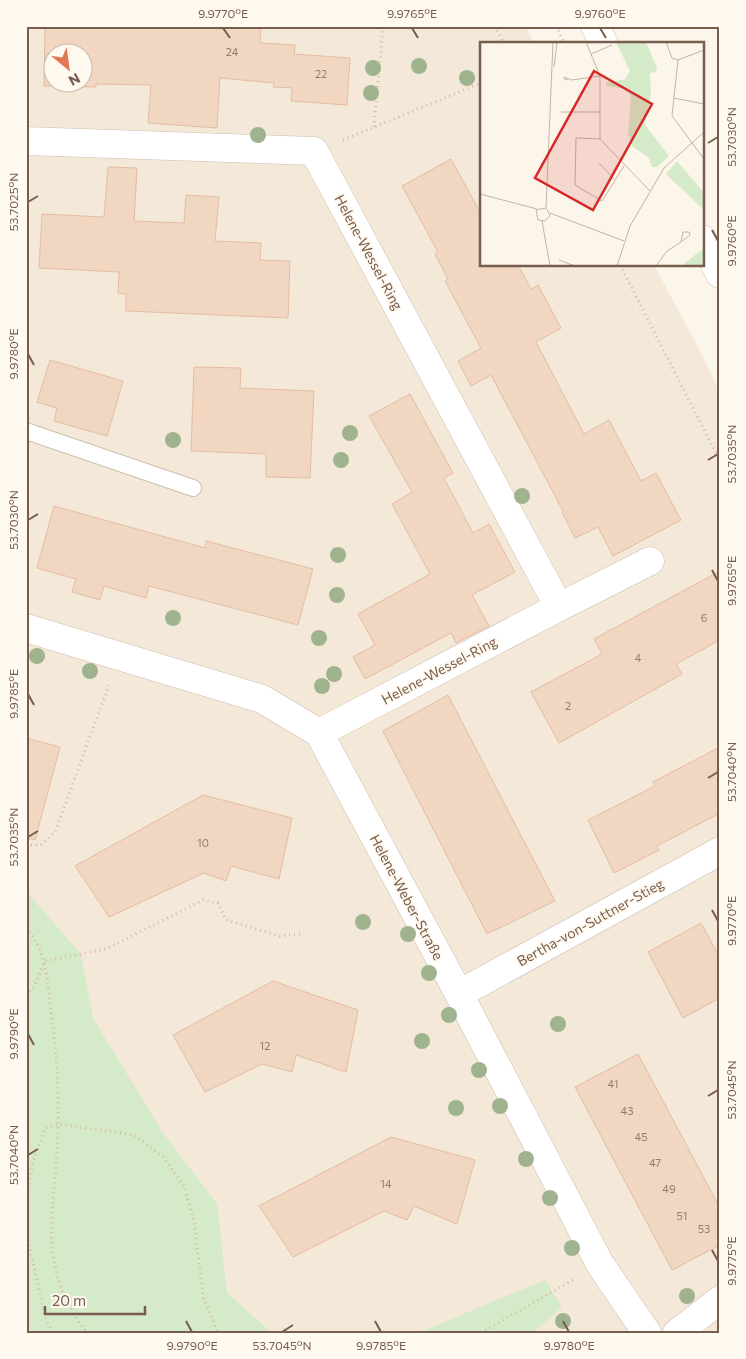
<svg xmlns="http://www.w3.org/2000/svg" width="746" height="1359" font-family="Commissioner,sans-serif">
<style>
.residential{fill:#f4e8d8;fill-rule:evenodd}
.green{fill:#d5eac8}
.building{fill:#f1d6c2;stroke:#e3bda2;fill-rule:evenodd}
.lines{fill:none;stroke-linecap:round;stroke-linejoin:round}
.service-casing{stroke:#cebeaf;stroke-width:18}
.minor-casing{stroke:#cebeaf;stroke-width:29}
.secondary-casing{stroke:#d4c0af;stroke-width:29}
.path{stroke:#d7b9a4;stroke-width:3;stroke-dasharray:1 4;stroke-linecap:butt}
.service{stroke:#fff;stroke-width:16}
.minor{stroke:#fff;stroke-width:28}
.secondary{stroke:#fff;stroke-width:28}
.tree{fill:#a0b38f}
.ticks{fill:none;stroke:#775d4d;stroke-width:2}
.labels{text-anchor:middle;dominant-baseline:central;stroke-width:4;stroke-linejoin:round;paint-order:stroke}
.number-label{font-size:11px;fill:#967b6a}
.street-label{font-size:14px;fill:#775d4d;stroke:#fff9f0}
.inset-road{fill:none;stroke:#c3b4a6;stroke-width:1}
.view{fill:#d62828;fill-opacity:0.15;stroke:#d62828;stroke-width:2.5}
.inset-edge{fill:none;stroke:#775d4d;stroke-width:2.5}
.neatline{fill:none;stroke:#775d4d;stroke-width:2}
.ticks-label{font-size:12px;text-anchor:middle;fill:#775d4d}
</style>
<rect width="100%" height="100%" fill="#fcf6ea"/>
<!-- residential -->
<path class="residential" d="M26 26H525L535 44H481V265H654L699 349 720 392V1333H26ZM52 52H82V82H52Z"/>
<!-- green -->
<g class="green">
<path d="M26 891 81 954 93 1018 161 1130 217 1204 227 1293 272 1333H26Z"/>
<path d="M545 1280 562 1307 533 1333H418Z"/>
</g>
<!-- building -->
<g class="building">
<path d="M45 26H261L260 43 295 45 294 54 350 58 347 105 291 101 292 88 273 87 274 83 220 78 217 128 148 123 151 85 96 84V87L44 86ZM52 52H82V82H52Z"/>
<path d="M451 159 481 214V265H518L531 289 538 285 561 328 536 342 584 434 609 420 641 481 656 473 681 520 613 556 598 527 575 538 562 512 563 511 491 375 471 386 458 361 481 348 445 281 448 279 435 254 438 252 402 186Z"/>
<path d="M108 167 137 168 134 221 184 223 186 195 219 197 215 241 261 243 260 260 290 261 288 318 126 311V294L118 293 119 272 39 268 42 214 104 217Z"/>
<path d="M50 360 123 381 107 436 54 421 57 408 37 402Z"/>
<path d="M194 367 241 368 240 388 314 391 310 478 266 477V454L191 451Z"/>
<path d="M410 394 453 473 444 478 473 533 489 524 515 572 472 595 489 626 456 643 451 633 365 679 353 657 375 645 358 614 430 574 392 504 412 492 369 416Z"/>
<path d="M54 506 205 548 206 541 313 569 298 625 149 586 146 598 104 586 100 600 72 592 76 579 37 568Z"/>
<path d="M720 571V640L676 664 682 674 559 743 531 692 602 654 594 639Z"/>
<path d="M448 695 555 901 487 934 383 731Z"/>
<path d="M26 738 60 747 35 840 26 838Z"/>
<path d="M720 747V813L657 846 659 850 614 873 588 820 655 786 653 782Z"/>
<path d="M203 795 292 818 279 879 231 866 226 881 204 873 109 917 75 866Z"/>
<path d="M701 923 720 958V998L683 1018 648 952Z"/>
<path d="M273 981 358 1010 346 1072 296 1055 292 1072 262 1064 205 1092 173 1035Z"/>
<path d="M638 1054 720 1208V1245L672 1270 575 1087Z"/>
<path d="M391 1137 475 1160 457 1224 414 1206 407 1220 384 1211 293 1257 259 1206Z"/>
</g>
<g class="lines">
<!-- service casing -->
<g class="service-casing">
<path id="service" d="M26 431 193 488"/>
</g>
<!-- minor casing -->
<g class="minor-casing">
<g id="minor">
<path d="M26 141 314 151 559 607 319 733"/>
<path d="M559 607 650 561"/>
<path d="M26 628 262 699 319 733 459 994 600 1264 647 1333"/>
<path d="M459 994 720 851"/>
<path d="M677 1333 720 1300"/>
</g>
</g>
<!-- secondary casing -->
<g class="secondary-casing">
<g id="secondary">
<path d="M595 26 604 44"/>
<path d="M702 239 720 274"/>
</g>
</g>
<!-- path -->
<g class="path">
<path d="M495 26 504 44"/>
<path d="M556 26 565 44"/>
<path d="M374 127 383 26"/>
<path d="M343 140 481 83"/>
<path d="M620 265 720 461"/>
<path d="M26 845H41L55 832 109 685"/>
<path d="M26 928C45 948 47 976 50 1003 56 1047 59 1084 58 1128 57 1209 32 1260 87 1333"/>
<path d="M26 995 34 987 45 961 106 949 203 900 218 903 226 920 280 936 300 934"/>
<path d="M26 1199 33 1162 45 1128 58 1124 134 1135 163 1157 184 1186 194 1221 203 1296 218 1333"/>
<path d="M26 1230 45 1317 53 1333"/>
<path d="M481 1333 573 1280"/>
</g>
<!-- service -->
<use href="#service" class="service"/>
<!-- minor -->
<use href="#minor" class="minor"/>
<!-- secondary -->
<use href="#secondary" class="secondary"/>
</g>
<!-- trees -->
<g class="tree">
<circle cx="419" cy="66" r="8"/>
<circle cx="373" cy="68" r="8"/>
<circle cx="467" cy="78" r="8"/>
<circle cx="371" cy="93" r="8"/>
<circle cx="258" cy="135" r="8"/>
<circle cx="350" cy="433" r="8"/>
<circle cx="173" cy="440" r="8"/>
<circle cx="341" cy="460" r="8"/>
<circle cx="522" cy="496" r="8"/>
<circle cx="338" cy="555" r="8"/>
<circle cx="337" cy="595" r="8"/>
<circle cx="173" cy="618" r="8"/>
<circle cx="319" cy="638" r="8"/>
<circle cx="37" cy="656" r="8"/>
<circle cx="90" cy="671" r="8"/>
<circle cx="334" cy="674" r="8"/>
<circle cx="322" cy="686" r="8"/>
<circle cx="363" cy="922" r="8"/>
<circle cx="408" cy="934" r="8"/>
<circle cx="429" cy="973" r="8"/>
<circle cx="449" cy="1015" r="8"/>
<circle cx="558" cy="1024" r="8"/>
<circle cx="422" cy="1041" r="8"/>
<circle cx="479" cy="1070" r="8"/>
<circle cx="500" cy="1106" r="8"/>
<circle cx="456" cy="1108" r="8"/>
<circle cx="526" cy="1159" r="8"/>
<circle cx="550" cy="1198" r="8"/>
<circle cx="572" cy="1248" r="8"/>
<circle cx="687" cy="1296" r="8"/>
<circle cx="563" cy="1321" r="8"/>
</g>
<!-- ticks -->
<path class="ticks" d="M223 28 230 38M412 28 418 38M600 28 606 38M708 143 718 137M28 202 38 196M712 230 718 241M28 354 34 365M708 460 718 454M28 520 38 514M712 570 718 581M28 694 34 705M708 778 718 772M28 837 38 831M712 910 718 921M28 1034 34 1045M708 1096 718 1090M28 1155 38 1149M712 1250 718 1261M186 1321 192 1332M375 1321 381 1332M563 1321 569 1332M282 1332 293 1325"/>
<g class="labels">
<!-- number labels -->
<g class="number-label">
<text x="232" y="51">24</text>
<text x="321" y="73">22</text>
<text x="704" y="617">6</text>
<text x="638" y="657">4</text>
<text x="568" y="705">2</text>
<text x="203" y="842">10</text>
<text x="265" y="1045">12</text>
<text x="613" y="1083">41</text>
<text x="627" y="1110">43</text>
<text x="641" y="1136">45</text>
<text x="655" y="1162">47</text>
<text x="386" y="1183">14</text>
<text x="669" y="1188">49</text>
<text x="682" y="1215">51</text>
<text x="704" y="1228">53</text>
</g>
<!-- street labels -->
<g class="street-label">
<text transform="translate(369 252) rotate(62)">Helene-Wessel-Ring</text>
<text transform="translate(439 670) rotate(-28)">Helene-Wessel-Ring</text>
<text transform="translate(407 897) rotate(62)">Helene-Weber-Straße</text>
<text transform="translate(590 922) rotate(-29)">Bertha-von-Suttner-Stieg</text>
</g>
</g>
<!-- overview -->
<g transform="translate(480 42)">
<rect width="224" height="224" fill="#fcf6ea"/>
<path d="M136 0H166L177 26 176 30 170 31 171 52 165 83 189 114 177 125H172L169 116 152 104 148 90 151 57 148 47 126 44V41L145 37 150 29ZM197 119 224 151V168L186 132ZM224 206V224H201Z" fill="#d5eac8"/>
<path class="inset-road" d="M106 0 120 34V97L170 149M186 0 192 16 198 18 192 74 224 117M111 12 132 3M198 18 224 8M74 25 77 0M88 37 85 38 84 35 92 38 120 34M194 56 224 62M81 70H120M120 97 96 96 95 143 122 159 144 124M119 121 134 137M0 152 57 167M66 166 56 168 58 178 65 179 70 173 66 166 73 0M70 171 144 199M62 179 70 224M79 218 95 224M137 224 150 184 184 126 224 90M176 224 187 209 201 200 210 193 209 190H203L201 200"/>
<path class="view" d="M114 29 172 62 113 168 55 136Z"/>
<rect width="224" height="224" class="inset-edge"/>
</g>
<!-- border -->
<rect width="746" height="1359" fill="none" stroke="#fff9f0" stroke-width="55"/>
<!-- north arrow -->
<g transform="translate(68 68) rotate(151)"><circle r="24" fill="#fff9f0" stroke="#c9bbaf"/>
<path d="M0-4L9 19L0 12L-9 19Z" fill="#e27753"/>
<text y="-8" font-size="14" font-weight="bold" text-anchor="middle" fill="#775d4d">N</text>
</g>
<!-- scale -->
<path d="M45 1306v8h100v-8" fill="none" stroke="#775d4d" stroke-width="2.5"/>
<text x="52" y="1306" font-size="15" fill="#775d4d" stroke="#fff9f0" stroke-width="4" paint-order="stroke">20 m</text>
<rect x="28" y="28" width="690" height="1304" class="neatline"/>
<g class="ticks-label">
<text x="223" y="18">9.9770°E</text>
<text x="412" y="18">9.9765°E</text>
<text x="600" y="18">9.9760°E</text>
<text transform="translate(732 137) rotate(-90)" y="4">53.7030°N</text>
<text transform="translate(14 202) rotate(-90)" y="4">53.7025°N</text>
<text transform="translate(732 241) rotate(-90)" y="4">9.9760°E</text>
<text transform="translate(14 354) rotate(-90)" y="4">9.9780°E</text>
<text transform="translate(732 454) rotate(-90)" y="4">53.7035°N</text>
<text transform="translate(14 520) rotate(-90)" y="4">53.7030°N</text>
<text transform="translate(732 581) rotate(-90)" y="4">9.9765°E</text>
<text transform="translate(14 694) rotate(-90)" y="4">9.9785°E</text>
<text transform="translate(732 772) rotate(-90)" y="4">53.7040°N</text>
<text transform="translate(14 837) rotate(-90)" y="4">53.7035°N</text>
<text transform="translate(732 921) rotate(-90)" y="4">9.9770°E</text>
<text transform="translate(14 1034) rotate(-90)" y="4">9.9790°E</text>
<text transform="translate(732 1090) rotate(-90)" y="4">53.7045°N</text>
<text transform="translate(14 1155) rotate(-90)" y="4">53.7040°N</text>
<text transform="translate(732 1261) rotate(-90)" y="4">9.9775°E</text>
<text x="192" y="1350">9.9790°E</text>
<text x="282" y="1350">53.7045°N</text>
<text x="381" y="1350">9.9785°E</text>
<text x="569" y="1350">9.9780°E</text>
</g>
</svg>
